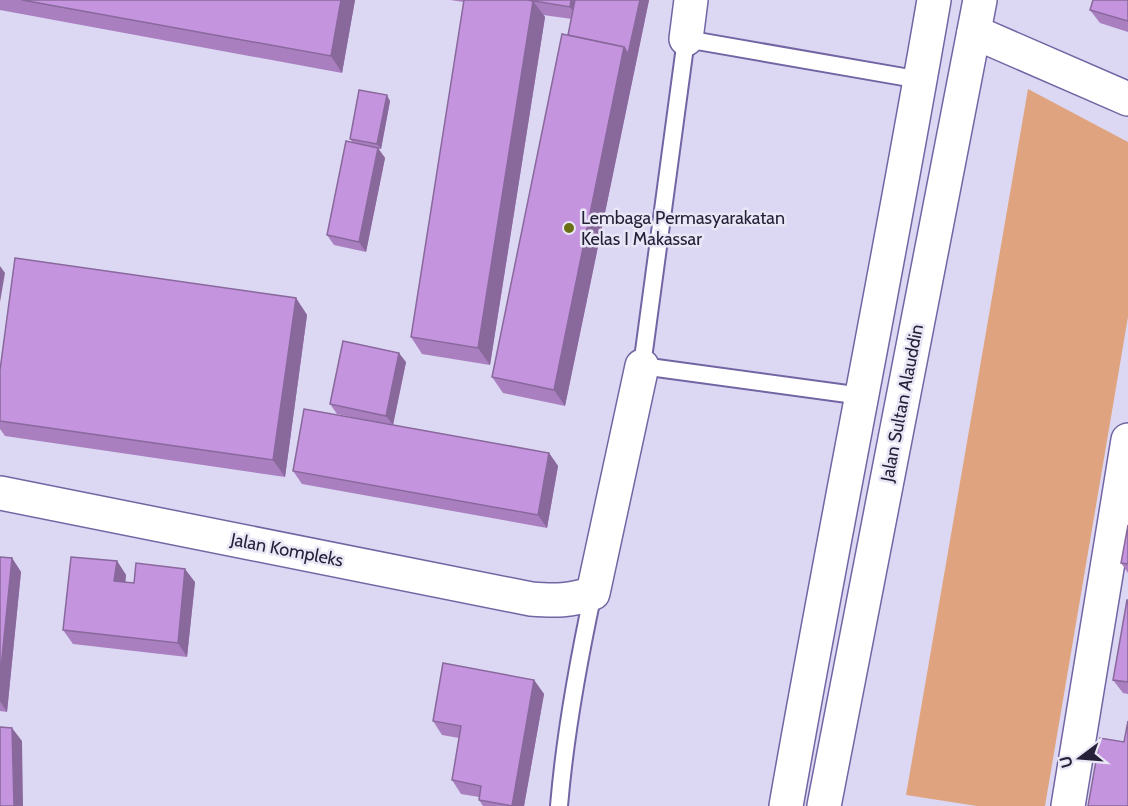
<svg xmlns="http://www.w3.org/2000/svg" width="1128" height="806" font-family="Cabin,sans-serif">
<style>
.green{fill:#dfa47f}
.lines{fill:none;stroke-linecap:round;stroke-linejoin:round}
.lane-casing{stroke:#7365a3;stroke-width:20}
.street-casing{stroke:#7365a3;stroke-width:36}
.highway-casing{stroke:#7365a3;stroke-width:36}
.lane{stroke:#fff;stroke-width:16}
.street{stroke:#fff;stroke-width:33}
.highway{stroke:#fff;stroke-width:33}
.wall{fill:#a97fc0}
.shaded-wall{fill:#89689c}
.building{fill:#c494df;stroke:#89689c;stroke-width:1.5}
.poi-dot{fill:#6a6f14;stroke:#e9e7f5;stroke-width:2}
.labels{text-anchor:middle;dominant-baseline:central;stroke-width:5;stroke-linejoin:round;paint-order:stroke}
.poi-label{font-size:18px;fill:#26203a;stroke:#e9e7f5;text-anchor:start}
.street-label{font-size:18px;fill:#26203a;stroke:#e9e7f5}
</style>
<rect width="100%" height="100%" fill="#dcd8f4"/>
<!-- green -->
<path class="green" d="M1028 89 1128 142V317L1045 806H977L906 795Z"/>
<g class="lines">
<!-- lane casing -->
<g class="lane-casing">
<g id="lane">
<path d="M862 396 642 366 686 39 921 80"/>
<path d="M559 806C565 734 578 663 593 593"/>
</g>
</g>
<!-- street casing -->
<g class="street-casing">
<g id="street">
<path d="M974 32 1128 99"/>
<path d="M686 39 691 0"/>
<path d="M0 493 531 599C555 601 571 601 593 593L642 366"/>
<path d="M1068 806 1128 440"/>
</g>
</g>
<!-- highway casing -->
<g class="highway-casing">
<g id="highway">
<path d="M786 806C833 537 888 269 934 0"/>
<path d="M824 806 980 0"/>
</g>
</g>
<!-- lane -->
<use href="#lane" class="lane"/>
<!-- street -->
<use href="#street" class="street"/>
<!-- highway -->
<use href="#highway" class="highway"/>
</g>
<!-- wall -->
<g class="wall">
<path d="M0 0H355L342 73 0 10Z"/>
<path d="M450 0H649L565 406 503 393 492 377 572 19 543 15 545 17 490 365 422 354 411 337 464 2Z"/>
<path d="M1128 0V32L1100 23 1090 10Z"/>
<path d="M390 101 381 149H378L385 158 366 252 334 245 327 235 353 143 350 139Z"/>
<path d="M296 298 307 315 285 477 5 436 0 429V370Z"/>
<path d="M406 362 393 425 549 453 558 466 547 528 302 484 293 471 361 419 337 414 330 404Z"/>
<path d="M1128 525V573L1121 563Z"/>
<path d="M0 557 12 558 21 572 7 712 0 711Z"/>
<path d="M117 561 126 575 125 582 134 583 195 582 187 657 73 644 63 630Z"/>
<path d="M1128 600V694L1123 693 1113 680Z"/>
<path d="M534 680 544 694 524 806H483L479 800V797L461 794 452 780 459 738 442 735 433 721Z"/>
</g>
<!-- shaded-wall -->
<g class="shaded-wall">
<path d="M341 0H355L342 73 331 56Z"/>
<path d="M571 0H582L579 20 570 7Z"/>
<path d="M640 0H649L565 406 554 390 624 47Z"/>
<path d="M533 1 545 17 490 365 478 348Z"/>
<path d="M387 95 390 101 381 149 377 144Z"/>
<path d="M378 148 385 158 366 252 359 242Z"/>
<path d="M0 266 5 273 0 302Z"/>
<path d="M296 298 307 315 285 477 273 460Z"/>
<path d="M399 353 406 362 393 425 386 416Z"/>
<path d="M549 453 558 466 547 528 538 515Z"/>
<path d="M12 558 21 572 7 712 0 701V678Z"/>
<path d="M117 561 126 575 124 594 114 581Z"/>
<path d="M185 569 195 582 187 657 178 643Z"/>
<path d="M534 680 544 694 524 806H512Z"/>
<path d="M12 728 22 741 23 806H14Z"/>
</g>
<!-- building -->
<g class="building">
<path d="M22 0H341L331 56Z"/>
<path d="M464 0H528L533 1 478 348 411 337Z"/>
<path d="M528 0H571L570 7Z"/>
<path d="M575 0H640L628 54 624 47 568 35Z"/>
<path d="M1093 0H1128V21L1090 10Z"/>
<path d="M562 34 624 47 554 390 492 377Z"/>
<path d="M359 90 387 95 377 144 350 139Z"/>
<path d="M346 141 378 148 359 242 327 235Z"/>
<path d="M15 258 296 298 273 460 0 421V370Z"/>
<path d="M343 341 399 353 386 416 330 404Z"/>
<path d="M304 409 549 453 538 515 293 471Z"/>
<path d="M1128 525V564L1121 563Z"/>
<path d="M0 557 12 558 0 678Z"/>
<path d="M71 557 117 561 114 581 134 583 136 563 185 569 178 643 63 630Z"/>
<path d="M1127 600H1128V682L1113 680Z"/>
<path d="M443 663 534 680 512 806 479 800 481 786 452 780 461 726 433 721Z"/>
<path d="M1128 721V806H1088L1100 738 1124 742Z"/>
<path d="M0 727 12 728 14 806H0Z"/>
</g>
<!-- markers -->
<circle class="poi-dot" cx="569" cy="228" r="6"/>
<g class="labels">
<!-- poi labels -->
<g class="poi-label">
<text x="581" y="218">Lembaga Permasyarakatan<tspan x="581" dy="21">Kelas I Makassar</tspan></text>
</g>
<!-- street labels -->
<g class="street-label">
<text transform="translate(902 403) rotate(-79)">Jalan Sultan Alauddin</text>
<text transform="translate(287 550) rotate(11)">Jalan Kompleks</text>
</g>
</g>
<!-- north arrow -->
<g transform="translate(1080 758) rotate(254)" stroke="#e9e7f5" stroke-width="4.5" paint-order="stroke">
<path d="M0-4.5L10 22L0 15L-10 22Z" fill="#26203a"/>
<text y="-9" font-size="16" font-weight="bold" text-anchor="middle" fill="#26203a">U</text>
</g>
</svg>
